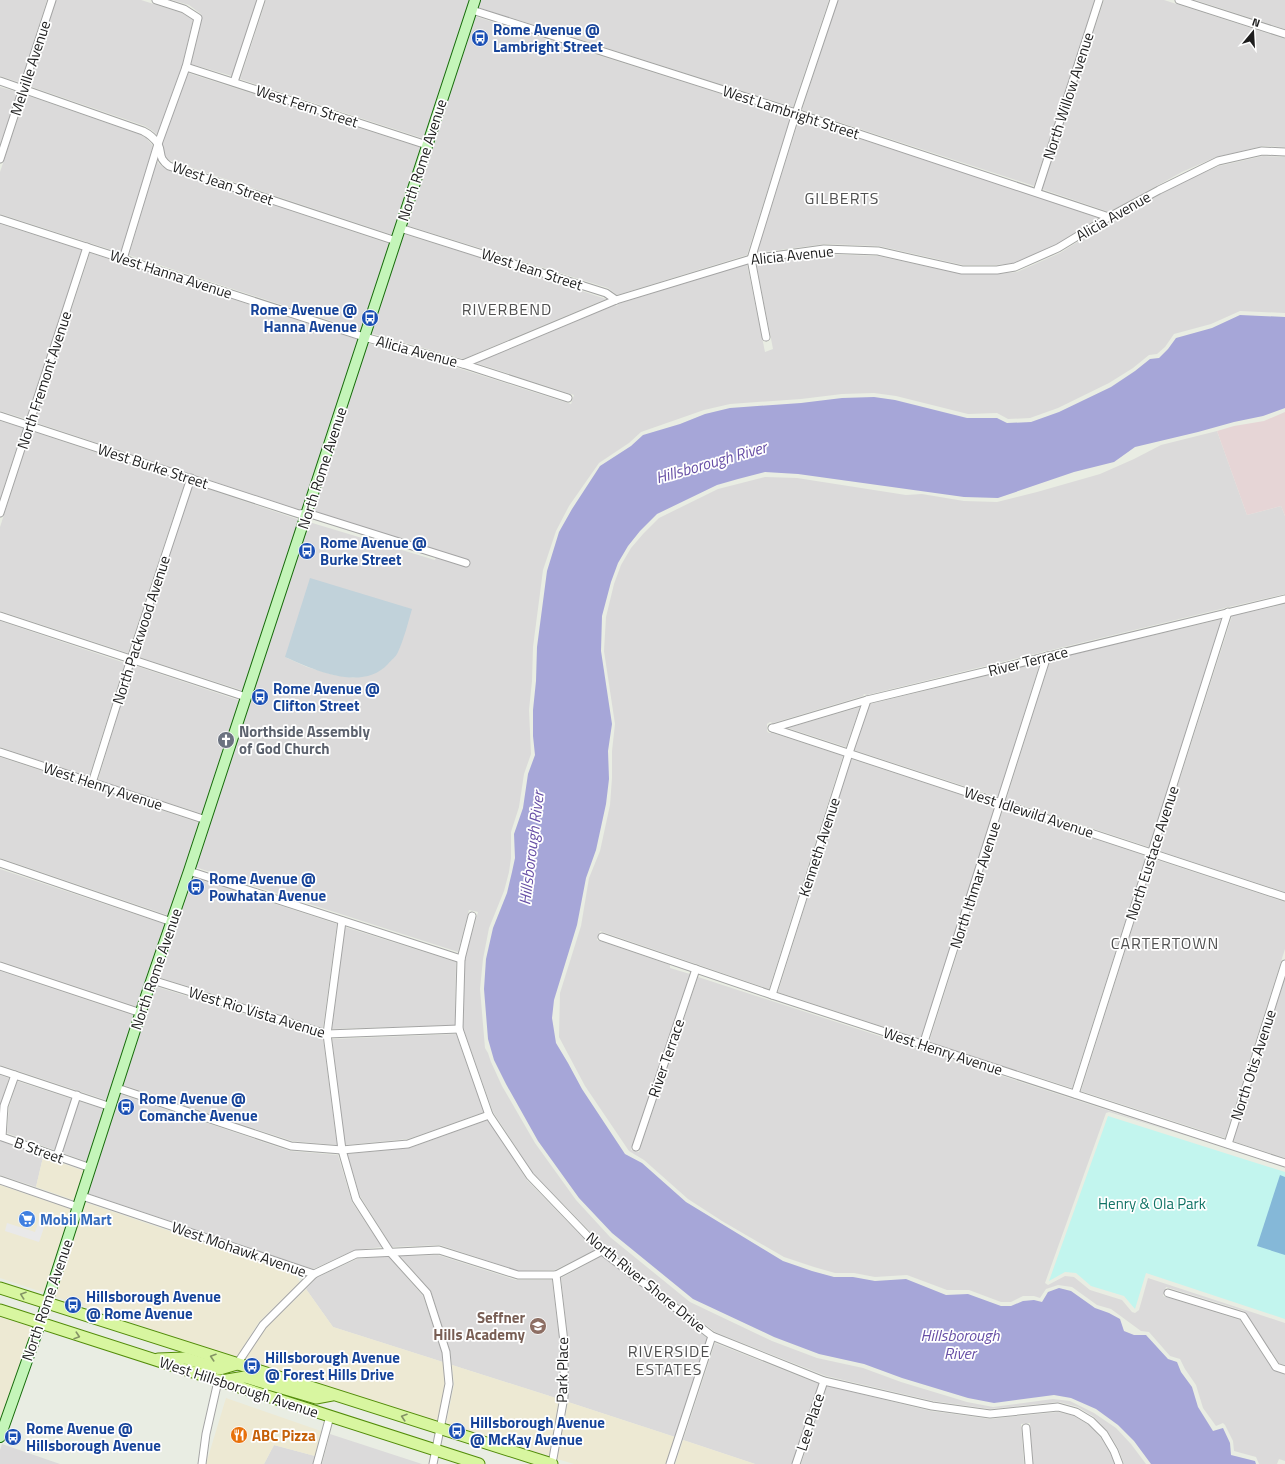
<svg xmlns="http://www.w3.org/2000/svg" width="1285" height="1464" font-family="'Titillium Web',sans-serif">
<style>
.residential{fill:#dbdada;fill-rule:evenodd}
.commercial{fill:#ede9d3}
.industrial{fill:#e6d5d6}
.wetland{fill:#c1d2da}
.park{fill:#c2f5ee}
.pitch{fill:#85b8d8}
.parking{fill:#e9e9e9}
.water{fill:#a6a6d8}
.lines{fill:none;stroke-linecap:round;stroke-linejoin:round}
.street-casing{stroke:#a4a4a4;stroke-width:9}
.secondary-casing{stroke:#176c0b;stroke-width:12}
.primary-casing{stroke:#528c09;stroke-width:13}
.street{stroke:#fff;stroke-width:7}
.secondary{stroke:#c4f5b9;stroke-width:10}
.primary{stroke:#d8f6a0;stroke-width:11}
.oneway{stroke:#849465}
.labels{text-anchor:middle;dominant-baseline:central;stroke-width:3.5;stroke-linejoin:round;paint-order:stroke}
.transit-label{font-size:15px;font-weight:bold;fill:#164399;stroke:#fff;text-anchor:start}
.street-label{font-size:15px;fill:#1d1d1d;stroke:#fff}
.worship-label{font-size:15px;font-weight:bold;fill:#5b616d;stroke:#fff;text-anchor:start}
.park-label{font-size:15px;fill:#127366;stroke:#fff}
.shop-label{font-size:15px;font-weight:bold;fill:#366cbe;stroke:#fff;text-anchor:start}
.education-label{font-size:15px;font-weight:bold;fill:#785e54;stroke:#fff;text-anchor:end}
.food-label{font-size:15px;font-weight:bold;fill:#c56008;stroke:#fff;text-anchor:start}
.neighbourhood-label{font-size:16px;letter-spacing:1px;fill:#505050;stroke:#fff}
.water-label{font-size:16px;font-style:italic;fill:#674fa6;stroke:#fff}
</style>
<rect width="100%" height="100%" fill="#e9ede3"/>
<!-- residential -->
<g class="residential">
<path d="M0 0H47L21 83 0 76Z"/>
<path d="M56 0H141L182 13 193 20 182 66 157 135 153 131 145 126 29 86Z"/>
<path d="M172 0H257L232 76 191 64 202 19 201 14 189 5Z"/>
<path d="M266 0H471L425 139 240 79Z"/>
<path d="M480 0H829L793 107 477 7Z"/>
<path d="M838 0H1095L1034 186 802 110Z"/>
<path d="M1104 0H1164L1285 39V147L1263 146 1216 157 1182 172 1109 212 1042 189Z"/>
<path d="M1195 0H1285V29Z"/>
<path d="M474 16 791 116 747 255 617 295 608 288 406 225Z"/>
<path d="M188 73 422 148 393 235 171 161 165 157 162 144Z"/>
<path d="M0 87 18 92 0 145Z"/>
<path d="M26 95 141 135 147 139 153 146 121 253 0 214V172Z"/>
<path d="M799 119 1035 196 1098 218 1057 244 1014 263 997 265H963L879 246 825 244 757 253Z"/>
<path d="M1263 156 1285 157V313L1240 311 1211 324 1174 334 1165 347 1157 354 1149 355 1133 368 1109 383 1058 408 1030 418 1008 419 997 413 968 414 896 396 874 393 842 394 801 399 730 404 704 410 641 432 629 443 599 463 569 506 556 531 543 570 533 647 532 681 529 710 531 754 524 774 519 807 511 832V858L509 872 504 891 489 928 483 959 480 989 485 1048 488 1053 491 1062 502 1086 535 1143 576 1200 610 1237 690 1302 772 1341 817 1358 863 1368 901 1382 967 1402 993 1407 1053 1399 1070 1401 1094 1413 1116 1428 1131 1444 1146 1464H1124L1118 1448 1108 1432 1094 1417 1078 1407 1059 1402 990 1409 933 1401 826 1376 715 1332 606 1248 605 1245H603L533 1173 493 1112 463 1028 465 959 478 912 469 910 458 952 195 867 309 522 435 560 438 551 312 513 367 343 461 369 571 404 574 395 476 363 615 305 617 306 618 304 747 264 765 352 773 349 756 263 824 254 878 256 961 274H997L1017 272 1060 253 1109 222 1112 223 1113 220 1185 181 1219 166ZM285 657 356 678 334 675 307 667Z"/>
<path d="M157 161 159 164 167 170 390 244 362 331 129 255Z"/>
<path d="M0 224 82 250 26 419 0 411Z"/>
<path d="M403 234 498 263 606 299 463 359 370 333Z"/>
<path d="M90 253 359 340 303 511 34 422Z"/>
<path d="M0 421 23 428 0 499Z"/>
<path d="M31 431 185 482 128 653 0 611V527Z"/>
<path d="M1217 431 1247 515 1281 506 1285 516V594L1229 607H1226L1225 608 1047 651H1044L1043 652 867 695 864 694 863 696 773 723 770 722 767 724V731L769 733H772L843 756 769 989 600 931 597 940 670 965V968L690 974 631 1150 639 1152 698 977 1190 1137 1109 1112 1106 1113 1045 1283 1048 1285 1065 1276 1074 1277 1090 1290 1122 1300 1132 1312 1135 1313 1139 1310 1148 1278 1285 1323V1365L1279 1363 1244 1311 1166 1287 1163 1296 1240 1320 1273 1370 1285 1375V1461L1279 1459 1277 1464H1259L1256 1457 1234 1451 1233 1441 1225 1425 1223 1423 1216 1426 1203 1408 1196 1385 1185 1369 1180 1359 1170 1356 1149 1332 1141 1331 1111 1309 1097 1305 1072 1287 1058 1285 1046 1289 1040 1298 1034 1296H1023L1011 1302H1001L969 1290H947L907 1275 875 1277 854 1273H835L814 1267 784 1257 722 1221 688 1199 644 1160 629 1151 585 1086 559 1037 560 993 581 926 589 878 600 851 610 805 612 778V751L615 724 604 651 606 617 614 584 621 565 631 548 643 534 659 518 718 489 765 477 797 478 906 495 922 494 964 501 997 502 1037 492 1100 474 1134 459 1161 445Z"/>
<path d="M193 484 300 520 244 691 136 656Z"/>
<path d="M1285 604V892L1157 850 1232 616Z"/>
<path d="M1222 619 1149 847 1006 800 1050 660Z"/>
<path d="M0 621 125 663 89 777 0 747Z"/>
<path d="M1040 663 998 797 854 750 870 704Z"/>
<path d="M133 665 241 701 203 814 98 780Z"/>
<path d="M860 707 846 747 788 728Z"/>
<path d="M0 757 200 823 170 916 0 858Z"/>
<path d="M851 759 995 806 921 1039 778 992Z"/>
<path d="M1003 809 1146 856 1072 1088 929 1042Z"/>
<path d="M1154 859 1285 902V949L1225 1138 1081 1091Z"/>
<path d="M0 869 167 925 138 1007 0 961Z"/>
<path d="M192 877 337 924 323 1028 158 977Z"/>
<path d="M345 927 456 962 455 1025 332 1029Z"/>
<path d="M0 971 135 1016 109 1101 0 1065Z"/>
<path d="M1285 978V1158L1233 1141Z"/>
<path d="M154 986 323 1038 337 1145 292 1141 123 1085Z"/>
<path d="M456 1034 484 1112 408 1139 345 1145 332 1039Z"/>
<path d="M0 1075 9 1078 0 1106Z"/>
<path d="M17 1081 106 1110 88 1162 7 1133 9 1107Z"/>
<path d="M120 1094 290 1151 338 1155 352 1202 382 1247 355 1250 313 1269 87 1193Z"/>
<path d="M488 1120 527 1180 595 1250 555 1270 519 1271 440 1245 392 1247 360 1196 347 1154 410 1148Z"/>
<path d="M0 1140 50 1159 43 1157 36 1187 0 1175Z"/>
<path d="M438 1255 516 1280H552L560 1343 559 1399 452 1365 450 1351 431 1291 400 1256Z"/>
<path d="M388 1256 423 1296 442 1353 443 1362 333 1327 306 1289 316 1278 357 1259Z"/>
<path d="M602 1256 707 1338 675 1437 568 1402V1341L561 1278Z"/>
<path d="M715 1343 819 1384 792 1464H755L683 1440Z"/>
<path d="M827 1386 931 1411 990 1419 1058 1412 1074 1416 1089 1425 1101 1438 1110 1453 1115 1464H1033L1030 1423 1021 1424 1024 1464H801Z"/>
<path d="M330 1434 422 1464H322Z"/>
<path d="M2 1444 60 1464H0V1450Z"/>
<path d="M274 1445 315 1456 313 1464H264Z"/>
</g>
<!-- commercial -->
<g class="commercial">
<path d="M43 1157 85 1171 76 1201 36 1187Z"/>
<path d="M0 1185 73 1210 45 1293 0 1278Z"/>
<path d="M84 1202 294 1273 300 1282 259 1322 236 1358 53 1296Z"/>
<path d="M306 1289 333 1327 443 1362 445 1384 438 1421 244 1361 266 1328Z"/>
<path d="M0 1317 33 1327 0 1421Z"/>
<path d="M452 1365 559 1399 549 1456 446 1424 454 1385Z"/>
<path d="M226 1398 321 1431 315 1456 274 1445 264 1464H206Z"/>
<path d="M568 1402 675 1437 666 1464H574L557 1459Z"/>
<path d="M683 1440 755 1464H675Z"/>
</g>
<!-- industrial -->
<path class="industrial" d="M1285 412V516L1281 506 1247 515 1217 431 1234 426 1264 421Z"/>
<!-- wetland -->
<path class="wetland" d="M310 578 412 609C408 623 404 639 398 652 396 657 391 660 388 664 362 692 314 670 285 657Z"/>
<!-- park -->
<path class="park" d="M1108 1116 1285 1172V1319L1146 1273 1135 1309 1124 1296 1091 1286 1076 1273 1065 1272 1049 1281Z"/>
<!-- pitch -->
<path class="pitch" d="M1280 1175 1285 1177V1255L1257 1246Z"/>
<!-- parking -->
<path class="parking" d="M41 1214 48 1216 39 1242 5 1231 7 1223 35 1232Z"/>
<!-- water -->
<path class="water" d="M1240 315 1285 317V408L1263 416 1234 422 1198 432 1135 447 1114 462 1074 472 998 498 964 497 798 474 765 472 738 479 717 485 657 514 640 531 628 546 618 563 611 582 602 616 601 651 612 724 608 751 609 779 606 804 596 850 586 878 577 925 554 1000 552 1018 556 1043 568 1063 582 1089 625 1154 642 1163 686 1202 783 1261 812 1271 834 1277H853L875 1281 906 1279 946 1295 968 1294 1001 1306H1011L1023 1301 1034 1300 1042 1302 1048 1292 1059 1288 1071 1291 1095 1308 1109 1313 1120 1319 1124 1331 1134 1335H1146L1168 1359 1177 1362 1181 1372 1192 1387 1198 1407 1213 1431 1223 1428 1230 1443 1231 1455 1255 1461 1256 1464H1151L1134 1441 1118 1425 1096 1409 1071 1398 1054 1395 994 1403 968 1398 902 1378 864 1364 819 1354 774 1337 693 1299 612 1233 579 1198 538 1141 506 1084 494 1060 488 1039 484 989 486 959 493 928 507 893 512 872 515 858 514 834 523 808 528 774 535 755 533 736V710L536 681 537 647 547 571 559 532 572 509 600 466 631 446 643 435 680 424 705 414 730 408 801 403 842 398 874 397 895 400 967 418H997L1007 423 1031 422 1059 412 1111 387 1135 371 1150 359 1159 358 1168 349 1176 338 1212 328Z"/>
<g class="lines">
<!-- street casing -->
<g class="street-casing">
<g id="street">
<path d="M1179 0 1285 34"/>
<path d="M472 10 796 113 1109 217"/>
<path d="M186 67 427 145"/>
<path d="M0 81 143 131C149 134 154 138 158 144 163 154 157 157 169 166L396 241"/>
<path d="M234 82 261 0"/>
<path d="M0 159 52 0"/>
<path d="M1037 192 1099 0"/>
<path d="M0 219 364 337 463 364 616 300 751 259 824 249 878 251 962 270H997L1015 267 1058 248 1109 217 1159 190 1218 161 1262 151 1285 152"/>
<path d="M400 228 606 293 616 300"/>
<path d="M123 259 158 144 186 67 198 18 184 9 156 0"/>
<path d="M766 337 751 259 796 113 834 0"/>
<path d="M463 364 568 398"/>
<path d="M0 416 299 514 307 513 466 563"/>
<path d="M0 513 87 247"/>
<path d="M0 616 246 697"/>
<path d="M772 728 1285 897"/>
<path d="M773 728 867 700 1285 599"/>
<path d="M0 752 206 820"/>
<path d="M92 783 131 659 191 478"/>
<path d="M0 863 172 922"/>
<path d="M189 871 461 959"/>
<path d="M472 916 461 959 459 1029 489 1115 530 1176 602 1251 712 1336 824 1381 932 1406 990 1414 1058 1407 1076 1412 1091 1421 1104 1434 1114 1451 1119 1464"/>
<path d="M342 921 327 1034 342 1150 356 1199 390 1252 427 1293 446 1352 449 1384 433 1464"/>
<path d="M602 937 772 995 1285 1163"/>
<path d="M0 966 141 1013"/>
<path d="M152 980 327 1034 459 1029"/>
<path d="M772 995 849 753 867 700"/>
<path d="M923 1045 1047 656"/>
<path d="M0 1070 111 1107"/>
<path d="M15 1075 4 1106 2 1137 91 1168"/>
<path d="M117 1088 291 1146 342 1150 408 1144 489 1115"/>
<path d="M1075 1094 1228 612"/>
<path d="M1228 1144 1285 964"/>
<path d="M636 1147 696 969"/>
<path d="M57 1156 77 1095"/>
<path d="M0 1180 78 1207"/>
<path d="M82 1196 314 1274 356 1254 439 1250 518 1275H556L602 1251"/>
<path d="M1168 1293 1243 1316 1276 1367 1285 1370"/>
<path d="M237 1364 263 1325 314 1274"/>
<path d="M1026 1428 1029 1464"/>
<path d="M202 1464 206 1434 218 1381"/>
<path d="M317 1464 330 1416"/>
<path d="M552 1464 564 1397V1342L556 1275"/>
<path d="M670 1464 712 1336"/>
<path d="M796 1464 824 1381"/>
</g>
</g>
<!-- secondary casing -->
<g class="secondary-casing">
<path id="secondary" d="M0 1437 40 1324 147 993 189 871 475 0"/>
</g>
<!-- primary casing -->
<g class="primary-casing">
<g id="primary">
<path d="M0 1288 552 1464"/>
<path d="M0 1310 479 1464"/>
<path d="M158 1359 185 1358 220 1369 237 1364"/>
<path d="M221 1381 245 1377 316 1398 332 1395"/>
</g>
</g>
<!-- street -->
<use href="#street" class="street"/>
<!-- secondary -->
<use href="#secondary" class="secondary"/>
<!-- primary -->
<use href="#primary" class="primary"/>
</g>
<!-- one-way arrows -->
<defs><path id="oneway-chevron" d="M-2-3.5L2.5 0L-2 3.5" fill="none" stroke-width="1.6" stroke-linecap="round" stroke-linejoin="round"/></defs>
<g class="oneway">
<use href="#oneway-chevron" transform="translate(23 1295) rotate(-161)"/>
<use href="#oneway-chevron" transform="translate(77 1336) rotate(18)"/>
<use href="#oneway-chevron" transform="translate(213 1357) rotate(-162)"/>
<use href="#oneway-chevron" transform="translate(404 1417) rotate(-162)"/>
</g>
<!-- icons -->
<defs>
<g id="bus-disc" transform="scale(0.9)"><circle r="9.5" fill="#1a4fb4" stroke="#fff"/><path d="M-5-6H5V4H4V6H2V4H-2V6H-4V4H-5ZM-3.5-4V0h7V-4ZM-3.5 1.2v1.5H-2V1.2ZM2 1.2v1.5H3.5V1.2Z" fill="#fff"/></g>
<g id="church-disc" transform="scale(0.9)"><circle r="9.5" fill="#6b7280" stroke="#fff"/><path d="M-1.2-6h2.4v3.5h3.3v2.4h-3.3V6h-2.4V-.1h-3.3v-2.4h3.3Z" fill="#fff"/></g>
<g id="supermarket-disc" transform="scale(0.9)"><circle r="9.5" fill="#3f7fe0" stroke="#fff"/><path d="M-6-5.5h2.5l.6 2H6L4.5 2H-2.5L-4.4-4H-6ZM-1.5 3.2a1.3 1.3 0 1 0 .1 0ZM3 3.2a1.3 1.3 0 1 0 .1 0Z" fill="#fff"/></g>
<g id="school-disc" transform="scale(0.9)"><circle r="9.5" fill="#8d6e63" stroke="#fff"/><path d="M0-5L7-2L0 1L-7-2ZM-4 1L0 2.5L4 1V4Q0 6-4 4Z" fill="#fff"/></g>
<g id="restaurant-disc" transform="scale(0.9)"><circle r="9.5" fill="#e8710a" stroke="#fff"/><path d="M-5-6h1v4h1v-4h1v4h1v-4h1v5L-1.5 .5V6h-2V.5L-5-1ZM5-6V6H3V1.5H1.5Q1.5-4 5-6Z" fill="#fff"/></g>
</defs>
<g fill-rule="evenodd">
<use href="#bus-disc" x="480" y="38"/>
<use href="#bus-disc" x="370" y="318"/>
<use href="#bus-disc" x="307" y="551"/>
<use href="#bus-disc" x="260" y="697"/>
<use href="#church-disc" x="226" y="740"/>
<use href="#bus-disc" x="196" y="887"/>
<use href="#bus-disc" x="126" y="1107"/>
<use href="#supermarket-disc" x="27" y="1219"/>
<use href="#bus-disc" x="73" y="1305"/>
<use href="#school-disc" x="538" y="1326"/>
<use href="#bus-disc" x="252" y="1366"/>
<use href="#bus-disc" x="457" y="1431"/>
<use href="#restaurant-disc" x="239" y="1435"/>
<use href="#bus-disc" x="13" y="1437"/>
</g>
<g class="labels">
<!-- transit labels -->
<g class="transit-label">
<text x="493" y="29">Rome Avenue @<tspan x="493" dy="17">Lambright Street</tspan></text>
<text x="357" y="309" text-anchor="end">Rome Avenue @<tspan x="357" dy="17">Hanna Avenue</tspan></text>
<text x="320" y="542">Rome Avenue @<tspan x="320" dy="17">Burke Street</tspan></text>
<text x="273" y="688">Rome Avenue @<tspan x="273" dy="17">Clifton Street</tspan></text>
<text x="209" y="878">Rome Avenue @<tspan x="209" dy="17">Powhatan Avenue</tspan></text>
<text x="139" y="1098">Rome Avenue @<tspan x="139" dy="17">Comanche Avenue</tspan></text>
<text x="86" y="1296">Hillsborough Avenue<tspan x="86" dy="17">@ Rome Avenue</tspan></text>
<text x="265" y="1357">Hillsborough Avenue<tspan x="265" dy="17">@ Forest Hills Drive</tspan></text>
<text x="470" y="1422">Hillsborough Avenue<tspan x="470" dy="17">@ McKay Avenue</tspan></text>
<text x="26" y="1428">Rome Avenue @<tspan x="26" dy="17">Hillsborough Avenue</tspan></text>
</g>
<!-- street labels -->
<g class="street-label">
<text transform="translate(30 68) rotate(-72)">Melville Avenue</text>
<text transform="translate(1068 96) rotate(-72)">North Willow Avenue</text>
<text transform="translate(307 106) rotate(18)">West Fern Street</text>
<text transform="translate(791 112) rotate(18)">West Lambright Street</text>
<text transform="translate(422 160) rotate(-72)">North Rome Avenue</text>
<text transform="translate(223 183) rotate(19)">West Jean Street</text>
<text transform="translate(1113 216) rotate(-30)">Alicia Avenue</text>
<text transform="translate(792 255) rotate(-6)">Alicia Avenue</text>
<text transform="translate(532 269) rotate(18)">West Jean Street</text>
<text transform="translate(171 274) rotate(18)">West Hanna Avenue</text>
<text transform="translate(417 351) rotate(15)">Alicia Avenue</text>
<text transform="translate(44 380) rotate(-72)">North Fremont Avenue</text>
<text transform="translate(153 466) rotate(18)">West Burke Street</text>
<text transform="translate(322 468) rotate(-72)">North Rome Avenue</text>
<text transform="translate(141 630) rotate(-72)">North Packwood Avenue</text>
<text transform="translate(1028 661) rotate(-14)">River Terrace</text>
<text transform="translate(103 786) rotate(18)">West Henry Avenue</text>
<text transform="translate(1029 812) rotate(18)">West Idlewild Avenue</text>
<text transform="translate(819 847) rotate(-72)">Kenneth Avenue</text>
<text transform="translate(1152 853) rotate(-72)">North Eustace Avenue</text>
<text transform="translate(975 885) rotate(-72)">North Ithmar Avenue</text>
<text transform="translate(156 969) rotate(-71)">North Rome Avenue</text>
<text transform="translate(257 1012) rotate(17)">West Rio Vista Avenue</text>
<text transform="translate(943 1051) rotate(18)">West Henry Avenue</text>
<text transform="translate(666 1058) rotate(-71)">River Terrace</text>
<text transform="translate(1253 1065) rotate(-72)">North Otis Avenue</text>
<text transform="translate(39 1150) rotate(20)">B Street</text>
<text transform="translate(239 1249) rotate(19)">West Mohawk Avenue</text>
<text transform="translate(646 1282) rotate(39)">North River Shore Drive</text>
<text transform="translate(47 1300) rotate(-71)">North Rome Avenue</text>
<text transform="translate(562 1370) rotate(-89)">Park Place</text>
<text transform="translate(239 1387) rotate(18)">West Hillsborough Avenue</text>
<text transform="translate(810 1422) rotate(-72)">Lee Place</text>
</g>
<!-- worship labels -->
<g class="worship-label">
<text x="239" y="731">Northside Assembly<tspan x="239" dy="17">of God Church</tspan></text>
</g>
<!-- park labels -->
<g class="park-label">
<text x="1152" y="1203">Henry &amp; Ola Park</text>
</g>
<!-- shop labels -->
<g class="shop-label">
<text x="40" y="1219">Mobil Mart</text>
</g>
<!-- education labels -->
<g class="education-label">
<text x="525" y="1317">Seffner<tspan x="525" dy="17">Hills Academy</tspan></text>
</g>
<!-- food labels -->
<g class="food-label">
<text x="252" y="1435">ABC Pizza</text>
</g>
<!-- neighbourhood labels -->
<g class="neighbourhood-label">
<text x="842" y="198">GILBERTS</text>
<text x="507" y="309">RIVERBEND</text>
<text x="1165" y="943">CARTERTOWN</text>
<text x="669" y="1351">RIVERSIDE<tspan x="669" dy="18">ESTATES</tspan></text>
</g>
<!-- water labels -->
<g class="water-label">
<text transform="translate(711 462) rotate(-16)">Hillsborough River</text>
<text transform="translate(531 848) rotate(-83)">Hillsborough River</text>
<text x="960" y="1335">Hillsborough<tspan x="960" dy="18">River</tspan></text>
</g>
</g>
<!-- north arrow -->
<g transform="translate(1253 32) rotate(18)" stroke="#ffffff" stroke-width="3" paint-order="stroke">
<path d="M0-3L7 15L0 10L-7 15Z" fill="#1d1d1d"/>
<text y="-6" font-size="11" font-weight="bold" text-anchor="middle" fill="#1d1d1d">N</text>
</g>
</svg>
